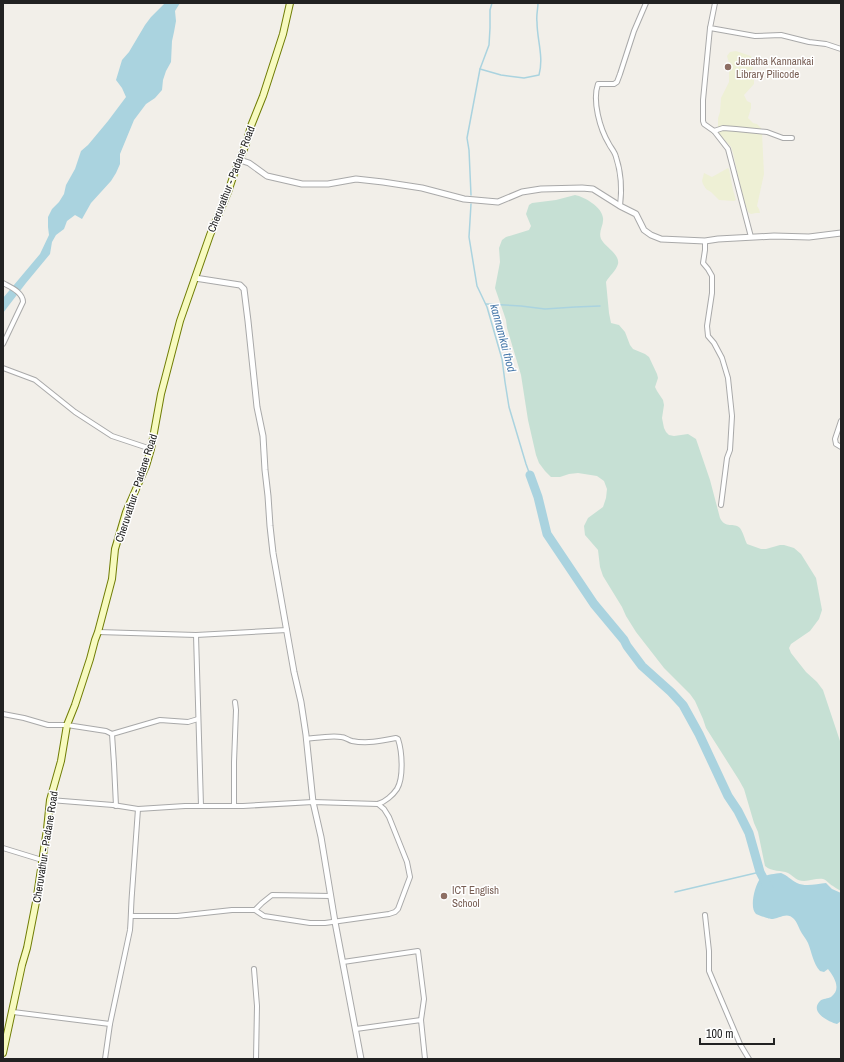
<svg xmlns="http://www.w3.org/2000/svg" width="844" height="1062" font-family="'Archivo Narrow',sans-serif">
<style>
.farmland{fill:#eef0d5}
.wetland{fill:#c6e0d4}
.water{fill:#aad3df}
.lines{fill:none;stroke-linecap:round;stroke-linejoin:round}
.stream{stroke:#aad3df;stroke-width:1.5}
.river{stroke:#aad3df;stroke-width:9}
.minor-casing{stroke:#a9a9a9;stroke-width:6}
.tertiary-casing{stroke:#a9a9a9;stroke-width:7}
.secondary-casing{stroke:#707d05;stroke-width:8}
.minor{stroke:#fff;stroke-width:4}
.tertiary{stroke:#fff;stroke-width:5}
.secondary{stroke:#f7fabf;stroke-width:6}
.education-dot{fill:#8d6e63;stroke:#fff;stroke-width:1.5}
.labels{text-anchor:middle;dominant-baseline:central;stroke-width:3;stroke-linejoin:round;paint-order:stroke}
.education-label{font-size:11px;fill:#785e54;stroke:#fff;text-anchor:start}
.street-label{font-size:11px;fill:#222;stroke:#fff}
.water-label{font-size:12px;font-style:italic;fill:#4a7aab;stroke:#fff}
</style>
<rect width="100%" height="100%" fill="#f2efe9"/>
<!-- farmland -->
<g class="farmland">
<path d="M736 51 751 56 753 65 752 71 754 77V84L744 95 747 101 751 103V108L748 118 753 123 757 124 761 128 762 133 764 174 757 206 759 209 760 213H756L751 214 748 212 743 198 733 153 731 147 715 129 718 127V118L720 112 721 98 729 82V63L727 56 730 52Z"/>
<path d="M728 168 729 169 733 190 736 200 734 201 719 200 711 192 706 189 703 184 702 181 704 173 712 177Z"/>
</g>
<!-- wetland -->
<path class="wetland" d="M575 195C585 197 602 207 603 218 604 225 598 231 601 239 605 247 620 254 618 264 616 271 609 276 606 282L609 313 611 323 619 325 625 332 630 345 633 349 645 354 649 357 657 374 658 378 655 387 657 391 663 400 664 405 662 418 664 428 666 432 669 435 674 436 688 434 696 439 710 480 720 518C725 529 734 522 740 528 743 532 745 540 747 544L761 549H766L780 545H784L794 548 801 554 816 578 822 610 819 619 810 631 791 644 789 648 791 653 806 672 817 682 823 690 841 744V891C838 889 835 888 833 886 829 884 827 880 823 879 817 878 810 881 804 881 796 881 795 877 788 873 781 870 772 872 765 866L758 832 754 823 744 789 739 780 706 728 703 719 695 701 690 694 664 668 636 632 626 616 622 607 603 576 600 567 598 550 585 535 584 526 588 518 603 507 606 498 607 489 604 481 597 476 578 473 569 474 560 477H551L545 471 539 463 536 455 528 420 521 375 507 328 506 320 495 288 500 262 499 248 502 240 506 237 529 230 531 226 526 214 529 205 532 203 556 200Z"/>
<!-- water -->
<g class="water">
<path d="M165 3H180L175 11 176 21 174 32 172 41 171 62 166 71 163 80 162 90 155 98 146 104 134 120 120 154V164L116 173 111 181 91 203 82 219 75 215 67 221 64 229 56 235 52 242 50 254 26 283 3 313V298L40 254 49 235 48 227V217L52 209 59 202 64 194 66 185 75 169 81 151 88 145 108 121 126 97 122 88 116 80 122 60 129 52 145 25 151 17Z"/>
<path d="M781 873C787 875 791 880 797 883 805 887 817 884 826 883L832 889 841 893V1021L837 1024C829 1022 809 1012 820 1001 823 998 828 999 831 997 842 989 834 977 828 969L824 972 820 971C813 963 812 953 808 943 806 939 802 934 800 930 798 926 797 922 794 919 787 911 779 919 771 919 769 919 758 915 756 914 749 908 755 885 760 879 766 874 774 874 781 873Z"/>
</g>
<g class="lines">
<!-- stream -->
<g class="stream">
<path d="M480 69 501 75 524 78 539 75C544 57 537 40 537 22 536 16 538 9 538 3"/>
<path d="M471 195 469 150 467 138 480 69 489 45 490 28V10L492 3"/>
<path d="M471 204 469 237 477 286 487 307 502 359 505 382 509 407 526 464 530 475"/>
<path d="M486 304 521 306 545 309 575 307 600 306"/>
<path d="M675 892 760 872"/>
</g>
<!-- river -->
<path class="river" d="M530 475 538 497 547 534 594 604 624 640 627 646 642 666 671 692 683 705 699 734 728 796 738 811 749 833 760 872 769 889"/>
<!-- minor casing -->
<g class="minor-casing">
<g id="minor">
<path d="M715 3 710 28 755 36 781 35 809 42 826 44 841 49"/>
<path d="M710 28 703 100V121L704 124 714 131 728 149 751 237"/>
<path d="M714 131 723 128 736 129 767 132 783 138H792"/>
<path d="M620 206C622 190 621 172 616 157 615 152 611 148 609 144 600 129 592 101 598 84H614L617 82 620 74 634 31 646 3"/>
<path d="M705 241V250L703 263 708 269 712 276V293L707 326 708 336 714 343 722 358 728 378 732 416 730 450 727 458 721 505"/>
<path d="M3 283C10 287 23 292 23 302L3 344"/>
<path d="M3 368 35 380 75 412 112 436 151 449"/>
<path d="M841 421 835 439 836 444 841 447"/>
<path d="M98 632 196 635 287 630"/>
<path d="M196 635 201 806"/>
<path d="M3 714 24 718 48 725H67L106 731 112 734 114 764 116 806"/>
<path d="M112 734 160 720 188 722 198 719"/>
<path d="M50 800 113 805 138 809 185 806H243L313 802 378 804C385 802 393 795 397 789 404 777 402 751 398 739L396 738C381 741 367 744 352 741 348 740 345 737 341 737 332 735 316 738 306 739"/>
<path d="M234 806V762L236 710 235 702"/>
<path d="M3 848 42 860"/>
<path d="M255 910 264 916 310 923H325L389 914 395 912 398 909 410 877 407 862 389 817 384 809 378 804"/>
<path d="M705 915 709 951V971L740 1044 749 1059"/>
<path d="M132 916H177L232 910H255L262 903 272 895 331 896"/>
<path d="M343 962 418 951 424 999 421 1020"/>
<path d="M254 969 257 1006 256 1059"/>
<path d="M13 1012 110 1024"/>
<path d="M356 1029 421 1020 425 1059"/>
<path d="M105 1059 110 1024 130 930C131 917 131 905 132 893 134 865 136 837 138 809"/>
</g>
</g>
<!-- tertiary casing -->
<g class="tertiary-casing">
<g id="tertiary">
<path d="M240 160 249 163 267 176 302 184H328L356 179 383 182 422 188 464 199 498 202 522 192 541 189 582 188 593 189 620 206 636 214 644 230 651 235 661 239 705 241 718 239 774 236 809 237 841 233"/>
<path d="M195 278 240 285 244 289 248 321 257 407 263 436 265 470 268 496 270 526 273 553 294 672 301 702 306 735 313 802 321 837 335 922 361 1059"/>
</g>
</g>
<!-- secondary casing -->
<g class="secondary-casing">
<path id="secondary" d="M3 1053 22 965 27 948 36 902 47 829 50 800 61 761 67 725 75 705 90 659 95 640 98 632 112 579 115 549 121 529 126 512 146 466 151 449 161 394 180 321 210 235 228 192 234 174 246 144 251 126 263 96 283 34 290 3"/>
</g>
<!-- minor -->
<use href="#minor" class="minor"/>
<!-- tertiary -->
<use href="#tertiary" class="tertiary"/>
<!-- secondary -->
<use href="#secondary" class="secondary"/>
</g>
<!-- markers -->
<g class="education-dot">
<circle cx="728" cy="67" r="4"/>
<circle cx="444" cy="896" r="4"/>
</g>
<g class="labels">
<!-- education labels -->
<g class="education-label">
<text x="736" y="61">Janatha Kannankai<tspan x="736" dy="13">Library Pilicode</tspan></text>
<text x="452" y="890">ICT English<tspan x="452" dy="13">School</tspan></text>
</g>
<!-- street labels -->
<g class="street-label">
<text transform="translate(231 179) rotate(-69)">Cheruvathur - Padane Road</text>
<text transform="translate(136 488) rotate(-72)">Cheruvathur - Padane Road</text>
<text transform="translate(45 847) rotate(-81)">Cheruvathur - Padane Road</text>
</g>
<!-- water labels -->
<g class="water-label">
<text transform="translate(503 338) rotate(75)">kannamkai thod</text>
</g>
</g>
<!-- border -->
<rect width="844" height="1062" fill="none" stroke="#222222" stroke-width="8"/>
<!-- scale -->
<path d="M700 1038v6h74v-6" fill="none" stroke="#222222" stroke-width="2"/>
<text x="706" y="1038" font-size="12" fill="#222222" stroke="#ffffff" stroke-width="3" paint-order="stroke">100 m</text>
</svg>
